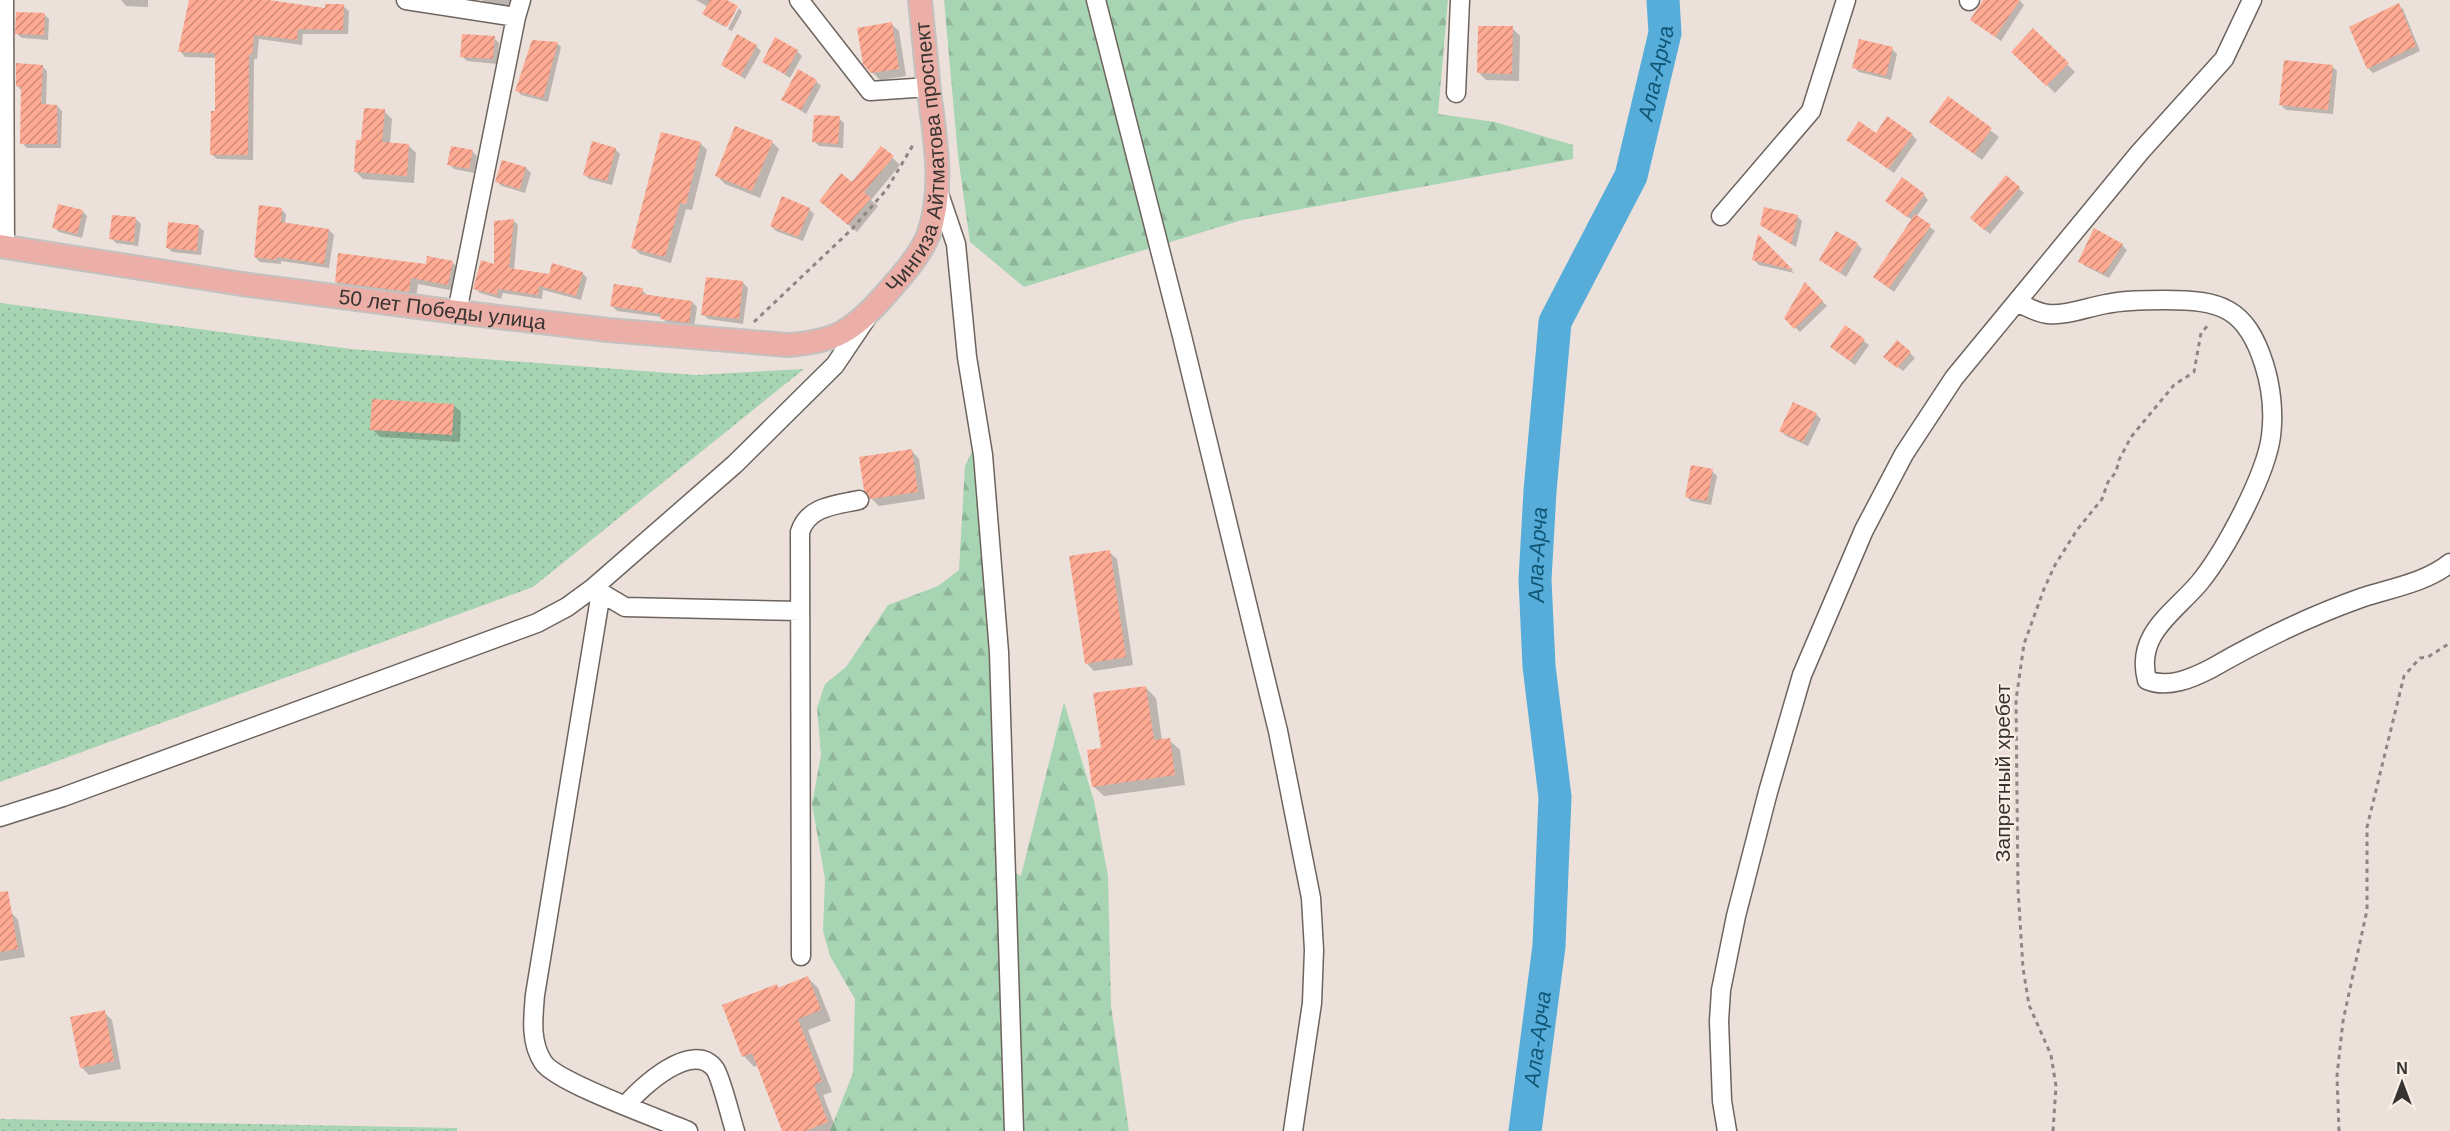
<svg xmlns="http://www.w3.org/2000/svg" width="2450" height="1131" viewBox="0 0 2450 1131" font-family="Helvetica,sans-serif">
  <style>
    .grass { fill: url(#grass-dots) }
    .forest { fill: url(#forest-firs) }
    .shadow { fill: #0003 }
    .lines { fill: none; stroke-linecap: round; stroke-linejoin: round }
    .river { stroke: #56add9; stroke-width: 33 }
    .building { fill: url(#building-hatch) }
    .minor-casing { stroke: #6d645e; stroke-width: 21 }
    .major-casing { stroke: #c3c2c1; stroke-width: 26 }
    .path { stroke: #8e8682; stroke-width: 3; stroke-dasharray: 4.5 4.5; stroke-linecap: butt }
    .minor { stroke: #fff; stroke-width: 18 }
    .major { stroke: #ebafa7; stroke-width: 22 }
    .labels { text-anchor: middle; stroke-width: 4.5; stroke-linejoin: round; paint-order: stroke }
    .street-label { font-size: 21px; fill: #373330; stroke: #f9efe7 }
    .water-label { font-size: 22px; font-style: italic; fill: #115674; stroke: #f9efe7 }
  </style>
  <defs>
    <pattern id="grass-dots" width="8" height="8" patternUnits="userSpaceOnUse" patternTransform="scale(1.5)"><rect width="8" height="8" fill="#a7d4b2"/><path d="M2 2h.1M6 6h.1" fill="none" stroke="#90b699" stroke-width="1.8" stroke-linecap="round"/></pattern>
    <pattern id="forest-firs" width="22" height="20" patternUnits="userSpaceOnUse" patternTransform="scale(1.5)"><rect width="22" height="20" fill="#a7d4b2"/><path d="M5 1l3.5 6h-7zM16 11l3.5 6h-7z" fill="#90b699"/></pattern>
    <pattern id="building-hatch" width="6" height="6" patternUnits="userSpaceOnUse" patternTransform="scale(1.5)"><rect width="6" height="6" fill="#ffaa93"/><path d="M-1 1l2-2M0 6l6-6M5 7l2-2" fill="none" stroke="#cf8b78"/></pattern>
  </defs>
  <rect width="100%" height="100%" fill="#ece1da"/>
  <path class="grass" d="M0 303 351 349 696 375 804 369 533 587 0 782Z
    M0 1119 457 1128V1131H0Z"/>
  <path class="forest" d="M944 0H1448L1438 114 1495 122 1573 145V159L1242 220 1024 287 970 242 958 156Z
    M976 443 982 467 999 864 1021 876 1064 702 1094 801 1108 876 1111 1006 1129 1131H830L853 1073 855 999 830 956 823 931 825 879 812 804 821 755 817 708 825 684 846 667 888 605 938 586 959 570 965 466Z"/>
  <path class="shadow" d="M121 0H148V7L126 6Z
    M190 0H263L326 10 343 6 349 11 348 34H303L302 45 259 39 257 59H254L253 160 217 159 211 154 217 113V58L185 57 180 51Z
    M482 0H514L512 8 487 4Z
    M696 0H724L736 6 725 27 709 18 704 14 708 7Z
    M1985 0H2019L2024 5 2001 41 1977 24Z
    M2398 5 2403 9 2420 51 2373 73 2368 68Z
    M739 8 742 12 732 31 728 29Z
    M44 14 49 19 48 40 22 38 17 34Z
    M891 24 899 31 906 76 880 80 872 72Z
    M1512 28 1520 36 1519 81 1486 80 1478 72Z
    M2033 30 2075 72 2055 93 2013 52Z
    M494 38 499 43 497 64 467 61 462 56Z
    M557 43 561 47 548 102 521 95 517 90Z
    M756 46 761 51 745 79 723 65Z
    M1892 49 1897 54 1891 80 1859 72 1854 67Z
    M797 51 802 56 790 78 764 61Z
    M42 66 47 71 46 106H57L62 111 61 148H27L22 143 23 92 17 86Z
    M2332 66 2337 71 2333 114 2286 110 2281 105Z
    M816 81 821 86 806 114 783 99Z
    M1948 98 1999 137 1982 160 1931 122Z
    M384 111 392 119 390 144 409 146 416 153 414 183 363 179 355 171 362 141Z
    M839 118 844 123 843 148 819 146 814 141Z
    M1876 135H1912L1917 140 1894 173 1853 144Z
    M772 142 779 149 760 198 725 184 717 176Z
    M700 143 707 150 692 210 686 209 671 263 640 254 633 247Z
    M882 148 900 165 871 200 878 206 857 232 828 208Z
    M615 149 620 154 612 185 589 179 584 174Z
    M472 151 477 156 474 173 454 169 449 164Z
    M526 168 531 173 525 193 502 186 497 182Z
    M2006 177 2024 193 1990 234 1977 223Z
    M1924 195 1928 200 1916 217 1935 231 1894 292 1874 277 1912 220 1892 205Z
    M281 209 286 214 285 224 329 230 334 235 329 268 281 261V264L260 262 255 257Z
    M809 209 814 214 803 241 776 231 771 226Z
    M82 211 87 216 82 238 59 232 54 227Z
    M1797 216 1802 221 1796 247 1762 225Z
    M136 219 141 224 138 246 116 243 111 238Z
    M513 220 518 225 514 270 550 276 582 273 587 278 581 300 543 290 542 299 503 293 501 299 480 293 475 288 495 266Z
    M199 227 204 231 201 255 172 252 167 247Z
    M1759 237 1794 273 1759 265 1754 260Z
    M1857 244 1862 249 1846 277 1821 260Z
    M2122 245 2127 250 2109 278 2085 266 2080 261Z
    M452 262 459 269 455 291 418 284 416 298 343 289 336 282Z
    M743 283 748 288 743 324 708 319 703 314Z
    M1806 285 1827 306 1800 332 1786 318Z
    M642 290 647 295 692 302 697 307 694 327 667 323 661 317 617 311 612 306Z
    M1845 327 1869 345 1855 365 1831 347Z
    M1910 353 1915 358 1903 371 1887 359Z
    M454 405 461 413 460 442 380 437 372 429Z
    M1816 414 1821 419 1808 446 1786 436 1781 431Z
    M912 451 919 459 925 499 879 506 871 498Z
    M1712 471 1717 476 1711 505 1691 501 1686 496Z
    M1109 552 1117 559 1133 665 1094 671 1086 663Z
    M1145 687 1156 698 1162 741 1169 740 1180 750 1185 785 1104 796 1093 786 1103 749Z
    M11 912 18 920 25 957 0 961V914Z
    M808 978 818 988 831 1021 808 1030 832 1092 823 1095 837 1131H784L758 1065 754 1067 744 1056 776 986 779 989Z
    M104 1012 112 1020 121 1069 89 1075 81 1067Z"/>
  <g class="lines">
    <path class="river" id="s1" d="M1525 1131 1549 946 1555 797 1539 666 1535 580 1540 491 1555 322 1631 176 1665 33 1663 0"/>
  </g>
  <path class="building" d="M189 0H268L325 8V4H344L343 30 298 29 297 40 254 35 252 54H249L248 155H210L211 111H215V53L178 52Z
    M710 0H727L738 6 727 27 702 14Z
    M1983 0H2020L1995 37 1970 20Z
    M2399 3 2416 46 2367 69 2349 27Z
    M16 12 45 13 44 35 15 34Z
    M892 22 899 69 871 73 863 64 857 28Z
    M1478 26H1513L1512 74 1477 73Z
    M2033 28 2069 63 2046 86 2011 52Z
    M462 34 495 36 493 59 460 57Z
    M737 34 757 45 740 76 721 65Z
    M775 37 798 50 785 74 762 62Z
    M1859 39 1893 47 1886 76 1852 68Z
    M532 40 558 42 543 98 515 91Z
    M2284 60 2333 65 2328 110 2279 105Z
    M16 63 43 65 41 104 57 105V144H20L21 87 16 86Z
    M798 69 817 80 801 110 781 100Z
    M1948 96 1992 128 1974 154 1929 122Z
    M364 108 385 109 382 142 409 144 407 176 354 172 356 140H361Z
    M814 115 840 116 838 144 812 142Z
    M1887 116 1913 134 1888 169 1846 140 1859 121 1876 133Z
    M735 126 773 141 752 191 715 176Z
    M661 132 701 142 686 204 680 203 665 257 631 248Z
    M592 141 616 148 607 181 583 175Z
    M451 146 473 150 469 169 447 165Z
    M881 146 894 156 864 192 871 198 848 225 819 201 841 173 852 182Z
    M502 160 526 167 520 189 495 182Z
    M2006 175 2020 187 1984 230 1970 218Z
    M1902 177 1925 194 1907 217 1885 201Z
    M782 196 810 208 798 237 770 226Z
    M58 204 83 210 77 234 52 228Z
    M259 205 282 208 281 222 329 229 324 264 277 257 276 260 254 257Z
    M1764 207 1798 215 1791 244 1760 225Z
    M1915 214 1931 225 1889 288 1873 277Z
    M112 215 136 217 134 242 109 239Z
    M514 219 509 268 549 274 552 263 583 272 576 296 539 286 538 295 498 289 497 295 473 289 481 260 494 264V221Z
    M168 222 199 225 197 251 166 248Z
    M2094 228 2123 244 2104 274 2078 262Z
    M1836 231 1858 243 1840 273 1819 260Z
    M1758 234 1793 270 1752 260Z
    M338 253 426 264 427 256 453 261 448 285 411 278 409 292 335 282Z
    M706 277 743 281 739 319 701 315Z
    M1805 282 1823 301 1794 329 1784 318Z
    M614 284 643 288 642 294 692 301 689 323 660 319 661 314 610 306Z
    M1845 325 1865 339 1850 361 1830 347Z
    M1897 340 1911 352 1897 368 1883 357Z
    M372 399 454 404 452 435 370 430Z
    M1793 402 1817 413 1803 442 1779 431Z
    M912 449 918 492 870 499 864 490 859 457Z
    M1691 465 1713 469 1707 501 1685 497Z
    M1110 550 1126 657 1085 664 1069 556Z
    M1146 686 1154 740 1170 738 1175 775 1092 787 1087 750 1101 748 1093 693Z
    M8 891 18 949 0 952V892Z
    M808 976 821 1010 798 1019 822 1081 814 1085 828 1122 805 1131H782L752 1053 742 1057 722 1005 777 984 778 988Z
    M105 1010 114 1061 80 1068 70 1017Z"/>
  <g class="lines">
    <g class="minor-casing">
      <path id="minor" d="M4 0 5 247
        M406 0 516 17
        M799 0 870 91 929 87
        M1096 0 1182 336 1278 731 1311 898 1314 950 1312 1003 1293 1131
        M1969 1 1970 0
        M1456 93 1460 0
        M938 191 956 244 967 357 983 455 999 652 1014 1131
        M1721 216 1811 111 1846 0
        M2018 303C2028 307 2037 313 2048 314 2066 316 2088 307 2106 304 2125 300 2145 300 2165 300 2220 300 2246 307 2264 364 2271 386 2274 413 2271 436 2266 475 2225 551 2200 582 2174 613 2135 634 2147 680 2168 689 2193 678 2212 668 2259 641 2310 616 2361 598 2391 588 2425 583 2450 563
        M457 312 516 17 521 0
        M593 588 625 607 800 611
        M601 592 535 995C533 1018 530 1042 543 1062 555 1082 660 1119 688 1131
        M0 817 63 797 537 623 567 607 593 588 735 464 835 365 866 319
        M801 956 800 532C808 506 836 505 859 500
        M626 1105C641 1087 693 1039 715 1069 721 1077 731 1119 735 1131
        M1727 1131 1722 1101 1719 1021 1721 990 1736 916 1768 792 1802 675 1864 530 1904 454 1954 378 2140 152 2224 59 2252 0"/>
    </g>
    <g class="major-casing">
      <g id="major">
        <path id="s2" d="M0 246 242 284 457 312 608 330 787 345C836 342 853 331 885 295 900 278 919 257 928 236 945 189 935 139 929 91 926 61 923 30 920 0"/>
      </g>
    </g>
    <path class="path" d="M754 322 852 229 887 189 913 145V142
      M2053 1131 2056 1086 2051 1055 2029 1005 2023 968 2018 889 2016 700 2024 644 2044 589 2055 565 2077 530 2102 499 2108 482 2116 472 2119 460 2131 437 2174 385 2194 372 2201 333 2210 323
      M2339 1131 2337 1076 2343 1021 2367 910V827L2404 676 2420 658 2428 657 2450 643"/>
    <use href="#minor" class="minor"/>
    <use href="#major" class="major"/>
  </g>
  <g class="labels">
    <g class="street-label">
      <text dy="7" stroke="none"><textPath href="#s2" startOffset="1056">Чингиза Айтматова проспект</textPath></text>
      <text dy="7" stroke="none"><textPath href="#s2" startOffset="447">50 лет Победы улица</textPath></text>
      <text transform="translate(2003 773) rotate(-90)" y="7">Запретный хребет</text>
    </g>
    <g class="water-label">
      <text dy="8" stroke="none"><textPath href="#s1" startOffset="1083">Ала-Арча</textPath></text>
      <text dy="8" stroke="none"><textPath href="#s1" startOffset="579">Ала-Арча</textPath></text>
      <text dy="8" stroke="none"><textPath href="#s1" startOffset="93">Ала-Арча</textPath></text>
    </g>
  </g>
  <g transform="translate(2402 1083)" stroke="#f9efe7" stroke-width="4.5" paint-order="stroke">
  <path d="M0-4.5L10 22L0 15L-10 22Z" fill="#373330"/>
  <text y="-9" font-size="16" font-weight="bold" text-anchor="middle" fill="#373330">N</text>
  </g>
</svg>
